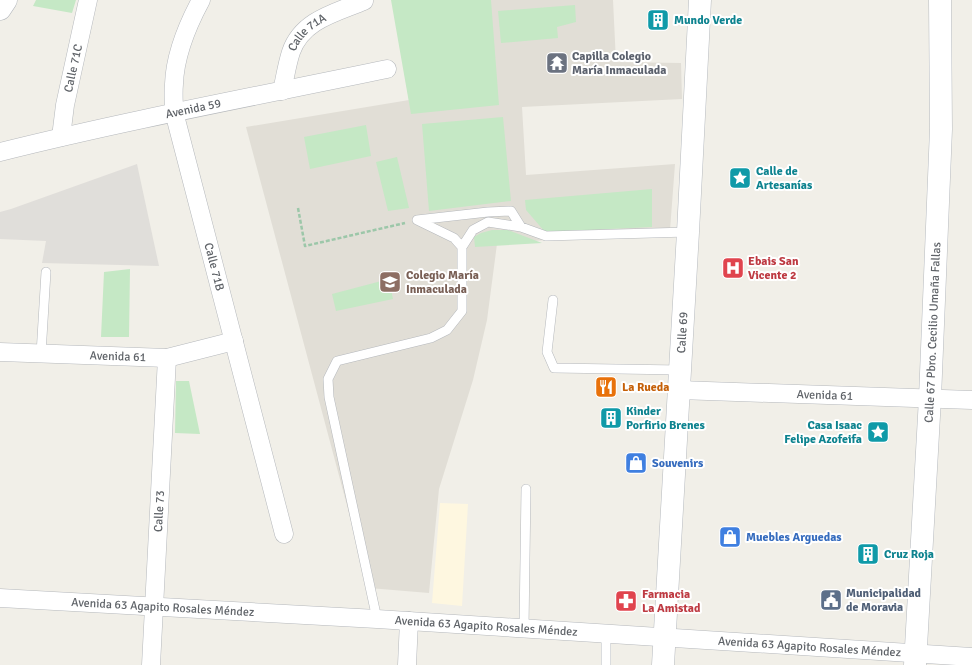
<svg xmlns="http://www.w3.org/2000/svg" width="972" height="665" viewBox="0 0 972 665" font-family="Signika,sans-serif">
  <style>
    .commercial { fill: #fef7e0 }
    .industrial { fill: #e0deda }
    .education { fill: #e1ded6 }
    .green { fill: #c5e8c5 }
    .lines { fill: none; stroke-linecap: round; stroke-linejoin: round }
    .lane-casing { stroke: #b5b8bc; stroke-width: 10 }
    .street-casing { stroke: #b5b8bc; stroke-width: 19 }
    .secondary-casing { stroke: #b6babf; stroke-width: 23 }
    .path { stroke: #9cc7a9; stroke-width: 2.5; stroke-dasharray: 4 2; stroke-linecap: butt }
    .lane { stroke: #fff; stroke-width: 9 }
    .street { stroke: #fff; stroke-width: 18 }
    .secondary { stroke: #fff; stroke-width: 22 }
    .labels { text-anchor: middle; stroke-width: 4; stroke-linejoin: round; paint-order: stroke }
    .culture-label { font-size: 12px; font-weight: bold; fill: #0d838f; stroke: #fff; text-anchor: start }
    .street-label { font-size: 12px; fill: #5f6368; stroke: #fff }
    .worship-label { font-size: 12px; font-weight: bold; fill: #5b616d; stroke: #fff; text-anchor: start }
    .health-label { font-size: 12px; font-weight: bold; fill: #be3a42; stroke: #fff; text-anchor: start }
    .education-label { font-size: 12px; font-weight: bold; fill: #785e54; stroke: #fff; text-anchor: start }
    .food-label { font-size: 12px; font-weight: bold; fill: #c56008; stroke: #fff; text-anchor: start }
    .shop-label { font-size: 12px; font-weight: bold; fill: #366cbe; stroke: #fff; text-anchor: start }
    .service-label { font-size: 12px; font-weight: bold; fill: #4e5e75; stroke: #fff; text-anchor: start }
  </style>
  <rect width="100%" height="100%" fill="#f1efe8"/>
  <path class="commercial" d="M440 503 468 504 462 606 432 603Z"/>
  <path class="industrial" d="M137 164 159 266 42 263 46 241 0 239V212L11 209Z"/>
  <path class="education" d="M392 0H613L616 62 681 63 682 99 522 107 526 175 675 164 670 230 497 244 487 320 473 380 439 489 429 593 369 588 246 127 409 100Z"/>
  <path class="green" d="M36 0H76L72 13 33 6Z
    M391 0H491L499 105 411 114Z
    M575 5 576 22 557 27 558 38 501 43 498 11Z
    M503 117 511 201 429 211 422 124Z
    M366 125 371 156 310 169 304 137Z
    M397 157 409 208 388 211 376 162Z
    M652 189V227L545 232 526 210 525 200Z
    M492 230H508L542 243 475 247 474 237 481 233Z
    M130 269 129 337H101L104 272Z
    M389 279 393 299 336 311 332 294Z
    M176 381H189L200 434 175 433Z"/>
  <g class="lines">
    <g class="lane-casing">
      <path id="lane" d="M462 247 454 238 417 220 488 212 511 211 521 227
        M553 300 547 352 554 368 680 370
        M41 354 46 272
        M377 619 329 397 328 379 337 361 431 338 447 330 462 311V247L473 230 488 222 521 227 546 236 688 232
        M524 628 526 489
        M606 665V633"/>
    </g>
    <g class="street-casing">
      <g id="street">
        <path id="s1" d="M201 0C187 26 175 54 174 84 173 93 174 103 174 112L284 534"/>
        <path id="s2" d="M282 91C285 78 287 64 291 52 302 20 335 13 364 1"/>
        <path id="s3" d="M61 137 65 105 88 0"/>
        <path id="s4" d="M0 152C128 120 257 96 387 69"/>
        <path id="s5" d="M0 352 167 358 234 341"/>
        <path id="s6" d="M679 390 972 400"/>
        <path id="s7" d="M0 598 377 619 972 657"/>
        <path id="s8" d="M151 665 167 358"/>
        <path d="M407 665 409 621"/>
      </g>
    </g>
    <g class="secondary-casing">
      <g id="secondary">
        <path d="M0 9 6 0"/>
        <path id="s9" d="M663 665 688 232 700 0"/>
        <path id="s10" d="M915 665 930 398 941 129 940 0"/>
      </g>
    </g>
    <path class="path" d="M298 208 305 246 405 223"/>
    <use href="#lane" class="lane"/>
    <use href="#street" class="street"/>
    <use href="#secondary" class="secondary"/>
  </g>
  <defs>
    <g id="building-square" transform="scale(1.15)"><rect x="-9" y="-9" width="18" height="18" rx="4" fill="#0f9aa8" stroke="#fff"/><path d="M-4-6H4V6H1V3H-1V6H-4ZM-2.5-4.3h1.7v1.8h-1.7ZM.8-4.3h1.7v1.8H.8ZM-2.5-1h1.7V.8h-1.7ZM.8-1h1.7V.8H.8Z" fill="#fff"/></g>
    <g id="temple-square" transform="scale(1.15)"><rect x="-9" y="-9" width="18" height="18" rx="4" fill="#6b7280" stroke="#fff"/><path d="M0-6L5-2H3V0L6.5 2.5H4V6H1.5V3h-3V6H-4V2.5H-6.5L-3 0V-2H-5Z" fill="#fff"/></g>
    <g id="sight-square" transform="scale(1.15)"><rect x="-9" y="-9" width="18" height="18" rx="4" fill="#0f9aa8" stroke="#fff"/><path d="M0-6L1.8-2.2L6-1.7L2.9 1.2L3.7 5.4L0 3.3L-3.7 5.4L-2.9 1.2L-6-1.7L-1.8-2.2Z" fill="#fff"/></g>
    <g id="hospital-square" transform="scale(1.15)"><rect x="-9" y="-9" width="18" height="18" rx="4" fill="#e0444e" stroke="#fff"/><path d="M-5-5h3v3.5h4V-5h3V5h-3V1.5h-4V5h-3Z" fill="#fff"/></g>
    <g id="university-square" transform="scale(1.15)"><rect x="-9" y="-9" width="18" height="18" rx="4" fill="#8d6e63" stroke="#fff"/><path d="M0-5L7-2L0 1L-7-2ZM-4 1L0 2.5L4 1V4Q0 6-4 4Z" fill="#fff"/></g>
    <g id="restaurant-square" transform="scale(1.15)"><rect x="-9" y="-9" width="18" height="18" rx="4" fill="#e8710a" stroke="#fff"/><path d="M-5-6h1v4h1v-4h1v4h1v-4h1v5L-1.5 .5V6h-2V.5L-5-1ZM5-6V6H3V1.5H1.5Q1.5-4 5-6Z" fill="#fff"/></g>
    <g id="shop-square" transform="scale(1.15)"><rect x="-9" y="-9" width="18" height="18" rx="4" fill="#3f7fe0" stroke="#fff"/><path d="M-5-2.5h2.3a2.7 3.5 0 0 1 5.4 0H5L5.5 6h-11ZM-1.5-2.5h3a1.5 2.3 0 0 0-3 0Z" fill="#fff"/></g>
    <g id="civic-square" transform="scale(1.15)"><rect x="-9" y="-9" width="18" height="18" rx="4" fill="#5c6f8a" stroke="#fff"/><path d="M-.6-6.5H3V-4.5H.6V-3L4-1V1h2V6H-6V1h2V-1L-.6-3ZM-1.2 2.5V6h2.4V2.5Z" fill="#fff"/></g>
    <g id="pharmacy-square" transform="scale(1.15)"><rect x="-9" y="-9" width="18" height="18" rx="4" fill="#e0444e" stroke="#fff"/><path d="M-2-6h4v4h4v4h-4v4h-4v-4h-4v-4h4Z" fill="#fff"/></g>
  </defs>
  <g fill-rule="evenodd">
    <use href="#building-square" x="658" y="20"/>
    <use href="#temple-square" x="557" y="63"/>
    <use href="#sight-square" x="740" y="178"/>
    <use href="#hospital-square" x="733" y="268"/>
    <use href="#university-square" x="390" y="282"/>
    <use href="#restaurant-square" x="606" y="387"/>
    <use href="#building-square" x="611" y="418"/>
    <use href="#sight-square" x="878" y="432"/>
    <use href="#shop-square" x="636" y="463"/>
    <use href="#shop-square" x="730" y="537"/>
    <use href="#building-square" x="868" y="554"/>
    <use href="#civic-square" x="831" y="600"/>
    <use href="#pharmacy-square" x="626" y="601"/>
  </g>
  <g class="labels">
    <g class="culture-label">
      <text x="674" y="24">Mundo Verde</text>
      <text x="756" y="175">Calle de<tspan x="756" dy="14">Artesanías</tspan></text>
      <text x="626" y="415">Kinder<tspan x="626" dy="14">Porfirio Brenes</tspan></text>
      <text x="862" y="429" text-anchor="end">Casa Isaac<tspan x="862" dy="14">Felipe Azofeifa</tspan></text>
      <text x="884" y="558">Cruz Roja</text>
    </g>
    <g class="street-label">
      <text dy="4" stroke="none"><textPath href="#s2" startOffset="66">Calle 71A</textPath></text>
      <text dy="4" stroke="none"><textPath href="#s3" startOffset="70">Calle 71C</textPath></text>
      <text dy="4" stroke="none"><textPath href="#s4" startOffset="198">Avenida 59</textPath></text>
      <text dy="4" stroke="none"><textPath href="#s1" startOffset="277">Calle 71B</textPath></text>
      <text dy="4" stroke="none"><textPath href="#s9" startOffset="333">Calle 69</textPath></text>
      <text dy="4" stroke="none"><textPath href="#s10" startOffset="333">Calle 67 Pbro. Cecilio Umaña Fallas</textPath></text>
      <text dy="4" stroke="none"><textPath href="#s5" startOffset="118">Avenida 61</textPath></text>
      <text dy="4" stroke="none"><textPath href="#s6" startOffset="146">Avenida 61</textPath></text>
      <text dy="4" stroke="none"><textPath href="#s8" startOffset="154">Calle 73</textPath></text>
      <text dy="4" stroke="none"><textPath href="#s7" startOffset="163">Avenida 63 Agapito Rosales Méndez</textPath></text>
      <text dy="4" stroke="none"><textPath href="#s7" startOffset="487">Avenida 63 Agapito Rosales Méndez</textPath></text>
      <text dy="4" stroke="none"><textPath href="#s7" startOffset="811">Avenida 63 Agapito Rosales Méndez</textPath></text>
    </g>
    <g class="worship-label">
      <text x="572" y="60">Capilla Colegio<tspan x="572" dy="14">María Inmaculada</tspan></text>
    </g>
    <g class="health-label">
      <text x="748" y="265">Ebais San<tspan x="748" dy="14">Vicente 2</tspan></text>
      <text x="642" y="598">Farmacia<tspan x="642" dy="14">La Amistad</tspan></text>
    </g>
    <g class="education-label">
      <text x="406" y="279">Colegio María<tspan x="406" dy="14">Inmaculada</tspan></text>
    </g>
    <g class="food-label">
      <text x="622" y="391">La Rueda</text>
    </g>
    <g class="shop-label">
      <text x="652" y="467">Souvenirs</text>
      <text x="746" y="541">Muebles Arguedas</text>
    </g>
    <g class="service-label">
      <text x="846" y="597">Municipalidad<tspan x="846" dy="14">de Moravia</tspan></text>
    </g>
  </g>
</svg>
